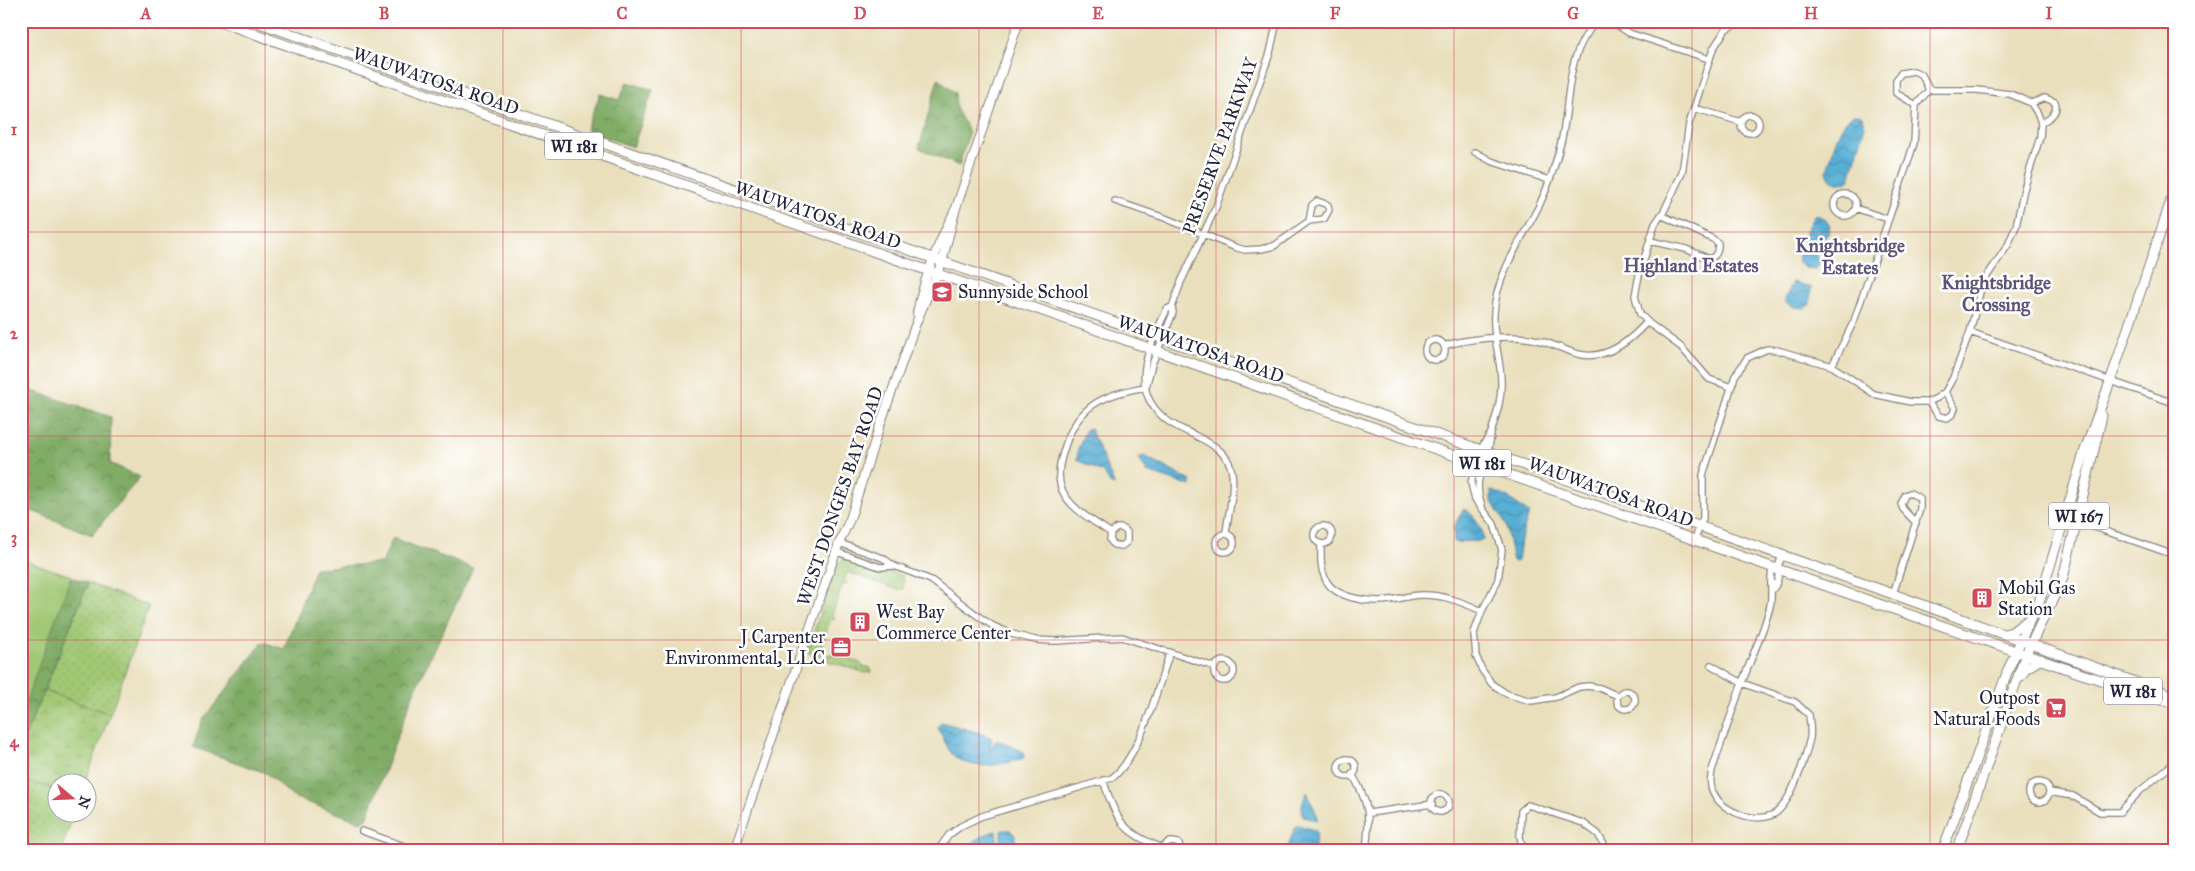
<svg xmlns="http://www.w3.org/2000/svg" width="2195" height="871" viewBox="0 0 2195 871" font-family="'IM FELL Great Primer',serif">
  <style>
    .grass { fill: url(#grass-dots); stroke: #627558 }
    .forest { fill: url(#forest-crowns); stroke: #516750 }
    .wetland { fill: url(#wetland-marsh); stroke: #627558 }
    .green { fill: #a1c874; stroke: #627558 }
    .water { fill: url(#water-waves); stroke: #3e6888 }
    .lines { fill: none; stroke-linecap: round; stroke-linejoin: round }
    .street-casing { stroke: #86807c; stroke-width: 8 }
    .secondary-casing { stroke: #86807c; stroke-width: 10 }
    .primary-casing { stroke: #86807c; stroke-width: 11 }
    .street { stroke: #fff; stroke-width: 5.5 }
    .secondary { stroke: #fff; stroke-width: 8 }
    .primary { stroke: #fff; stroke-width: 9 }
    .grid { fill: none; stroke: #d1495b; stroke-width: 1; stroke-opacity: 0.55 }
    .labels { text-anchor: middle; stroke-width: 5; stroke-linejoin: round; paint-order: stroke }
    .shield { fill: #fff; stroke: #646476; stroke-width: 1 }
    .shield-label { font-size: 16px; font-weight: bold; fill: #22223b }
    .street-label { font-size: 18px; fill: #22223b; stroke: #fff }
    .poi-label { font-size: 18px; fill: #22223b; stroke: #fff; text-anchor: start }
    .neighbourhood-label { font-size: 19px; font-weight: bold; fill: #5e547a; stroke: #fff }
    .neatline { fill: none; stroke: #d1495b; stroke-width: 2 }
    .grid-label { font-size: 16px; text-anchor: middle; font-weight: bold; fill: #d1495b }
  </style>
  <defs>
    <pattern id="grass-dots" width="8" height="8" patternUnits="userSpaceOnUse" patternTransform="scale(1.25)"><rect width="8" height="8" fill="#a1c874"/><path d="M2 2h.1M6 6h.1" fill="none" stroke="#8aac65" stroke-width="1.8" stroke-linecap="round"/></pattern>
    <pattern id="forest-crowns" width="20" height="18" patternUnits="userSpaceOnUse" patternTransform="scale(1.25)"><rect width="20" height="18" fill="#80ac66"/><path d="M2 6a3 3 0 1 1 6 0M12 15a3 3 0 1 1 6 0" fill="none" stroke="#688c55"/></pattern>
    <pattern id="wetland-marsh" width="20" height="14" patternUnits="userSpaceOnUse" patternTransform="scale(1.25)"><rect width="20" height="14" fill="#a1c874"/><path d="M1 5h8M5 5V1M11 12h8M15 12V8" fill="none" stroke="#8aac65"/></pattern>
    <pattern id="water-waves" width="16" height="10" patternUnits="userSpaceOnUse" patternTransform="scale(1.25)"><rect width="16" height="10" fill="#59afd5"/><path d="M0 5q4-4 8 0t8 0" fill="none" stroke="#498eae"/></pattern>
  </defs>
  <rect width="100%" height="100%" fill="#fff"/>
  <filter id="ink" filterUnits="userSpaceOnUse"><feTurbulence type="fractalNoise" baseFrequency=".02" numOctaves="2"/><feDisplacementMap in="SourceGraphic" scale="10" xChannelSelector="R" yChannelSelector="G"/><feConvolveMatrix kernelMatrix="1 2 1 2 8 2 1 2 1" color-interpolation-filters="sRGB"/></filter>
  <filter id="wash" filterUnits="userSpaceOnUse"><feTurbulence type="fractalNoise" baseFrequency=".0096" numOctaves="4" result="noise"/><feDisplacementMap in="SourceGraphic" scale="20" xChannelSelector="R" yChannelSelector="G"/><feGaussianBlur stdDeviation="1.12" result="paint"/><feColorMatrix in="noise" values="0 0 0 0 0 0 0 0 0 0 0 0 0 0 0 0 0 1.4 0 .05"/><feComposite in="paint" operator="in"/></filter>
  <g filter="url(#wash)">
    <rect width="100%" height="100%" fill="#e9dfbc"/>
    <path class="grass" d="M845 558 898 574 902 576 904 580 903 589 899 590 847 572 844 581 847 583 843 584 832 615 835 617 834 620 831 619 818 654 821 655 820 657 809 653 808 649 837 564Z
      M88 583 149 606 110 714 44 691Z
      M837 650 835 655 860 663 863 667H869L871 672 866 673 828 661V654L833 655Z
      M21 780 57 790 58 814H74L61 850H21Z"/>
    <path class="forest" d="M938 79 955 93 956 108 969 132 959 166 919 148Z
      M627 82 653 90 633 147 586 130 600 94 619 100Z
      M21 387 111 417 110 463 140 477 92 535 32 511 21 517Z
      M393 538 473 568 414 692 367 818 361 822 293 797 266 773 193 747 202 721 263 642 284 649 315 568 382 563Z
      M21 559 88 583 21 746Z"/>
    <path class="wetland" d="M44 691 110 714 85 783 58 784 57 790 21 780V746Z"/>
    <path class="green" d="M21 559 71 576 21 715Z"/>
    <path class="water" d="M1852 115H1859L1863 117 1865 126 1850 179C1841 187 1829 183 1827 171 1833 152 1836 129 1852 115Z
      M1815 214 1825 219 1830 226 1828 234 1814 249 1820 262 1816 269 1805 268 1800 264 1798 260 1808 226Z
      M1793 282 1811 287 1810 304 1805 308 1795 307 1786 303 1785 299Z
      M1090 428 1115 486 1111 485 1104 473 1077 460 1078 449 1086 429Z
      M1144 456 1191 481V486L1147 472 1139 458Z
      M1491 490 1507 497 1529 513 1521 539 1518 561 1514 562 1512 558 1506 525 1491 500Z
      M1463 509C1473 512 1484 529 1483 539 1475 544 1467 539 1457 543L1454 542V527Z
      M941 722 977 732 992 738 989 753 995 741H1000L1024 752V758C1001 765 966 774 949 750 945 743 942 735 938 728Z
      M1307 792 1317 815V820L1303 817C1300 807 1303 801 1307 792Z
      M1299 825 1315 830 1317 833 1314 850H1287L1295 827Z
      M1004 830H1010L1015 835V850H1001V831Z
      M996 831 998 850H965C975 840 983 834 996 831Z"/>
  </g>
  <g filter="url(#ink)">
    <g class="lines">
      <g class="street-casing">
        <path id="street" d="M1611 21 1629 33 1709 59
          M2031 103 2045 98 2055 102C2059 113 2049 118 2041 123
          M1916 105 1896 93V80L1901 73 1914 71 1922 75 1929 90
          M1694 108 1741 122
          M1741 124a9 9 0 1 1 18 0a9 9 0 1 1-18 0Z
          M1475 152 1491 161 1549 180
          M1834 205a11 11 0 1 1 22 0a11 11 0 1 1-22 0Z
          M1115 201 1165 218 1234 247 1245 250 1261 249 1274 246 1309 221 1324 219 1329 210 1328 205 1317 201 1312 205 1309 221
          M1855 208 1888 219
          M1650 241 1686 249 1709 259C1717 256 1718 251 1718 243L1713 239 1661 215
          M1172 307 1167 309C1151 344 1127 386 1163 417 1172 426 1185 430 1196 436 1210 443 1224 450 1230 465 1237 485 1228 513 1226 533
          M1970 332 2174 403
          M1425 350a10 10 0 1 1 20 0a10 10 0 1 1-20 0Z
          M1444 346C1464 339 1506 335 1527 338 1545 340 1561 349 1578 354 1606 361 1630 341 1647 322
          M1146 387 1152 364 1173 313 1172 307 1181 282 1216 207 1270 53 1277 21
          M1731 387 1709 379 1681 347 1650 324 1640 314 1635 296 1639 275 1655 224 1664 211 1682 173 1689 124 1713 49 1726 29 1742 21
          M1928 402 1939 416 1947 418 1953 414 1955 408 1945 392
          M1491 433C1496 416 1502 399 1501 381 1501 359 1492 336 1494 313 1496 275 1522 239 1539 206 1549 185 1557 160 1562 138 1571 96 1565 54 1597 21
          M1482 506C1470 474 1490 462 1491 433L1480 450 1471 483 1475 499 1494 524 1502 550 1498 580 1482 611 1474 633 1476 656 1482 670 1492 684 1507 694 1531 701 1556 697 1579 687 1588 686 1600 688 1618 696
          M2065 517 2174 555
          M1314 535a9 9 0 1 1 18 0a9 9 0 1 1-18 0Z
          M1111 533 1117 528H1122L1127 532V542L1122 546 1114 545 1110 540 1111 533C1094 521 1071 510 1062 490 1057 478 1059 465 1063 453 1075 407 1102 394 1146 387
          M1216 543a9 9 0 1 1 18 0a9 9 0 1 1-18 0Z
          M1695 539 1703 518V475L1735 376 1747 358 1767 349 1777 350 1832 366 1874 394 1911 402H1928L1937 398 1945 392 1953 378 1970 332 1980 292 1987 276 2008 245 2016 226 2024 189 2040 137 2041 123 2038 114 2031 103 2010 94 1977 90H1929L1916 105 1914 143 1908 162 1854 321 1832 366
          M839 543 883 558 894 566 931 580 978 616 993 626 1012 634 1035 640 1055 641 1122 637 1215 667
          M1321 544C1321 556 1320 568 1325 578 1333 599 1372 603 1390 600 1400 599 1410 595 1420 595 1442 594 1462 602 1482 611
          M837 552 880 567 894 566
          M1772 590C1777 585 1780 576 1777 569
          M1893 594 1920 509V498L1910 493 1905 495 1901 504 1903 509 1916 523
          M1214 671a10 10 0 1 1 20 0a10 10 0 1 1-20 0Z
          M1711 665 1742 683C1751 658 1764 632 1770 606 1773 594 1769 583 1772 571L1777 569 1782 556
          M1742 683 1795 702 1809 715C1810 722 1811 730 1810 738 1806 756 1790 808 1772 815 1753 823 1721 811 1713 792 1709 785 1711 777 1712 770Z
          M1617 700a9 9 0 1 1 18 0a9 9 0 1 1-18 0Z
          M1338 768a9 9 0 1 1 18 0a9 9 0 1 1-18 0Z
          M1352 774C1370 804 1370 817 1366 850
          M1103 780C1117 821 1122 833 1163 848
          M2029 792a10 10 0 1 1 20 0a10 10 0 1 1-20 0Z
          M2049 792 2073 796 2100 812H2120L2141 790 2174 763
          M1431 803a9 9 0 1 1 18 0a9 9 0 1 1-18 0Z
          M1369 813 1432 804
          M362 831 415 850
          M938 850 949 835 961 826 982 816 1112 778C1140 757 1158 687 1170 652
          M1163 850 1167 843 1172 842 1178 843 1182 850
          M1523 850 1520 837 1521 811 1528 805 1583 823 1598 834 1607 850"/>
      </g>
      <g class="secondary-casing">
        <path id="secondary" d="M917 313C924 277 939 241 956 208L1019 21
          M734 850 839 543 850 519 878 431 916 323 942 262 956 208"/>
      </g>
      <g class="primary-casing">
        <path id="primary" d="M218 21 1777 569 2082 674 2174 703
          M254 21 1893 594 2174 696
          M2004 634 2012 632 2028 620
          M2021 676 2025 669 2041 659
          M1943 850 2008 670 2033 613 2037 609 2085 450 2110 382 2174 192
          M1957 850 2026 654 2063 578 2102 416"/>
      </g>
      <use href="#street" class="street"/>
      <use href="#secondary" class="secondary"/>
      <use href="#primary" class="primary"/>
    </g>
  </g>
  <path class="grid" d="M265 21V850M503 21V850M741 21V850M979 21V850M1216 21V850M1454 21V850M1692 21V850M1930 21V850M21 232H2174M21 436H2174M21 640H2174"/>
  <defs>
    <g id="school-square" transform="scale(1.125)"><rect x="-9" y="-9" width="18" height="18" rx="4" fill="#d1495b" stroke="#fff"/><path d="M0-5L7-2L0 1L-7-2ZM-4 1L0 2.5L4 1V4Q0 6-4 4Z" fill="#fff"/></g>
    <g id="building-square" transform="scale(1.125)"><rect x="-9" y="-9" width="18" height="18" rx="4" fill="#d1495b" stroke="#fff"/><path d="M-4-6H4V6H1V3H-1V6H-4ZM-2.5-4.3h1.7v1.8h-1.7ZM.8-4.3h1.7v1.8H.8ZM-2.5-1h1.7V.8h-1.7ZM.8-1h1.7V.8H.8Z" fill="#fff"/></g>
    <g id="office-square" transform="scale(1.125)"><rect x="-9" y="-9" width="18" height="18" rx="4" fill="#d1495b" stroke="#fff"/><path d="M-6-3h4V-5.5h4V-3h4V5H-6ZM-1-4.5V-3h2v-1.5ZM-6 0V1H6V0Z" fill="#fff"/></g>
    <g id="supermarket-square" transform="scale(1.125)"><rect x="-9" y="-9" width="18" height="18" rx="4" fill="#d1495b" stroke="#fff"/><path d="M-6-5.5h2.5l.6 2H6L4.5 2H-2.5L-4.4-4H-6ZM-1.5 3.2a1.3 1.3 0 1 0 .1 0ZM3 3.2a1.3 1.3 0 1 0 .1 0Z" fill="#fff"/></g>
  </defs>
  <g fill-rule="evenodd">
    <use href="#school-square" x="942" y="292"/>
    <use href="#building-square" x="1982" y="598"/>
    <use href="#building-square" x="860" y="622"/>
    <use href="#office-square" x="841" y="647"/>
    <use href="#supermarket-square" x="2056" y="708"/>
  </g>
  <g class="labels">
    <g class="shield">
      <rect x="545" y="132.5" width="58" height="27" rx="4"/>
      <rect x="1453" y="449.5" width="58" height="27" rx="4"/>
      <rect x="2049" y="502.5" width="60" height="27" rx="4"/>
      <rect x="2104" y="677.5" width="58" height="27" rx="4"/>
    </g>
    <g class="shield-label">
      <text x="574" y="152">WI 181</text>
      <text x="1482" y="469">WI 181</text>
      <text x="2079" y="522">WI 167</text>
      <text x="2133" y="697">WI 181</text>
    </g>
    <g class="street-label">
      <text transform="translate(436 81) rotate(19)" y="6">WAUWATOSA ROAD</text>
      <text transform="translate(1220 146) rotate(-70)" y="6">PRESERVE PARKWAY</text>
      <text transform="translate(818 215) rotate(19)" y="6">WAUWATOSA ROAD</text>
      <text transform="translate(1201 349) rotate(19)" y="6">WAUWATOSA ROAD</text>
      <text transform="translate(1611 492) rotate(20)" y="6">WAUWATOSA ROAD</text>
      <text transform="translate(840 496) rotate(-71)" y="6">WEST DONGES BAY ROAD</text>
    </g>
    <g class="poi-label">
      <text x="958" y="298">Sunnyside School</text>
      <text x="1998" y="594">Mobil Gas<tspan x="1998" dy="21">Station</tspan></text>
      <text x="876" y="618">West Bay<tspan x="876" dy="21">Commerce Center</tspan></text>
      <text x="825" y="643" text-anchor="end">J Carpenter<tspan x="825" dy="21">Environmental, LLC</tspan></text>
      <text x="2040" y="704" text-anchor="end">Outpost<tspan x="2040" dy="21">Natural Foods</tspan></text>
    </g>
    <g class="neighbourhood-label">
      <text x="1850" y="252">Knightsbridge<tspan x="1850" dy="22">Estates</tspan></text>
      <text x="1691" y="272">Highland Estates</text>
      <text x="1996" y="289">Knightsbridge<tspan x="1996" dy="22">Crossing</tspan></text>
    </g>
  </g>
  <rect width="2195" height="871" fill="none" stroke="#fff" stroke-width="55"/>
  <g transform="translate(72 798) rotate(109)"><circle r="24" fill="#ffffff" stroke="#a7a7b1"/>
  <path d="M0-4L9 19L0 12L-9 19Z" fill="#d1495b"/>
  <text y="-8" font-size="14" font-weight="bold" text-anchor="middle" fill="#22223b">N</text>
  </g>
  <rect x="28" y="28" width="2140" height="816" class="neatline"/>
  <g class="grid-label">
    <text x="146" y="19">A</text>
    <text x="384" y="19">B</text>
    <text x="622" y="19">C</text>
    <text x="860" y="19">D</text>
    <text x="1098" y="19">E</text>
    <text x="1335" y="19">F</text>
    <text x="1573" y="19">G</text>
    <text x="1811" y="19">H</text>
    <text x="2049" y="19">I</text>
    <text x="14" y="135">1</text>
    <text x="14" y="339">2</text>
    <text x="14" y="543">3</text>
    <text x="14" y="747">4</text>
  </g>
</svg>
